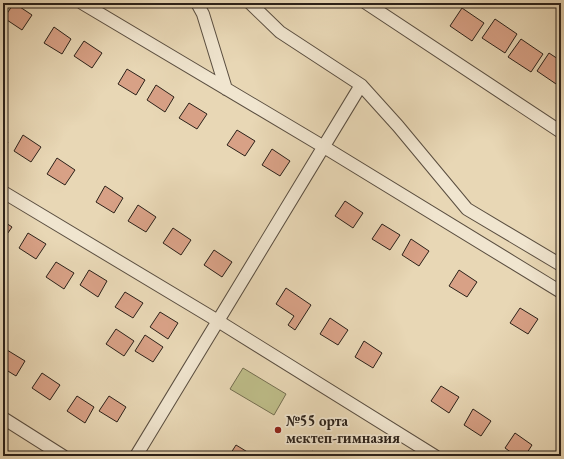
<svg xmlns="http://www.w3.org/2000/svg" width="564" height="459" viewBox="0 0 564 459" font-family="'EB Garamond',serif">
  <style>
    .green { fill: #bdbc88; stroke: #746e50 }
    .building { fill: #d8a186; stroke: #2b2119 }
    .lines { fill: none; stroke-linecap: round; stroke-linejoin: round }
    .minor-casing { stroke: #5a4e40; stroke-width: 14 }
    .minor { stroke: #f0e5cf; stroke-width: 12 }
    .poi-dot { fill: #8f2418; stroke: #f0e5cf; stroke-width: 1.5 }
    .labels { text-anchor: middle; stroke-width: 3.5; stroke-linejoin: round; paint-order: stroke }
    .poi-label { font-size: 15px; font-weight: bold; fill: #2b2119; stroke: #f0e5cf; text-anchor: start }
  </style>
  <rect width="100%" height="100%" fill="#e8d7b5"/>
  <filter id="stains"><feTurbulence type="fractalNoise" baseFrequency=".005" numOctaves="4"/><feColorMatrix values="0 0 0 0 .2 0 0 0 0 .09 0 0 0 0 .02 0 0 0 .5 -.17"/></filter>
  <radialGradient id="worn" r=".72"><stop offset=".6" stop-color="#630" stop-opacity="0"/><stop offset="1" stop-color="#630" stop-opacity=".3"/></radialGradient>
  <path class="green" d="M243 368 286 394 274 415 230 389Z"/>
  <path class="building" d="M14 3 32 15 22 30 4 18Z
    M462 8 484 23 472 41 450 26Z
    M495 19 517 34 505 53 482 38Z
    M54 27 71 39 62 54 44 43Z
    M521 39 543 54 531 72 508 57Z
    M84 41 102 53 92 68 74 56Z
    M549 53 561 61V84L559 86 537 71Z
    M127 69 145 80 136 95 118 84Z
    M156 85 174 97 165 112 147 100Z
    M189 103 207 114 197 129 179 118Z
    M237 130 255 141 245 156 227 145Z
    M23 135 41 147 31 162 14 151Z
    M3 138 8 142 3 150Z
    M272 149 290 161 280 176 262 165Z
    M57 158 75 170 65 185 47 174Z
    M105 186 123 198 114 213 96 202Z
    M345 201 363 213 353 228 335 216Z
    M138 205 156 217 146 232 128 221Z
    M3 221 12 227 3 240Z
    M382 224 400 235 390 250 372 239Z
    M173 228 191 240 181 255 163 243Z
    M28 233 46 244 36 259 19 248Z
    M411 239 429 251 419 266 402 255Z
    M214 250 232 262 222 277 204 265Z
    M56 262 74 273 64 289 46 277Z
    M89 270 107 281 98 297 80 285Z
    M459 270 477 282 467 297 449 286Z
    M286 288 311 305 295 330 288 325 294 316 276 304Z
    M125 292 143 303 133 318 115 307Z
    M520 308 538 319 528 334 510 323Z
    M160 312 178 323 168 339 150 327Z
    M330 318 348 330 338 345 320 334Z
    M116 329 134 341 124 356 106 344Z
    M145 335 163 347 153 362 135 351Z
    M364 341 382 353 373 368 355 357Z
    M7 350 25 361 16 376 3 368V356Z
    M42 373 60 385 50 400 32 388Z
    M441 386 459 397 449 413 431 401Z
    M77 396 94 407 85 423 67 411Z
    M109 396 126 407 117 422 99 411Z
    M473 409 491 421 481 436 464 425Z
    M515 433 532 445 525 456H516L505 448Z
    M236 445 254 456H229Z
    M312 451 320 456H309Z"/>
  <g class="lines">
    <g class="minor-casing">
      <path id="minor" d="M82 3 324 147 561 292
        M197 3 203 14 226 89
        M250 3 280 32 361 85 398 126 467 209 561 265
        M366 3 561 132
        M3 192 218 321 435 456
        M3 418 63 456
        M136 456 361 85"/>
    </g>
    <use href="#minor" class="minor"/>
  </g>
  <circle class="poi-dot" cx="278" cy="430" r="4"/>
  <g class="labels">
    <g class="poi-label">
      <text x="286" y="426">№55 орта<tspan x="286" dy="17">мектеп-гимназия</tspan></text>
    </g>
  </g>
  <rect width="564" height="459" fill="none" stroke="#e8d7b5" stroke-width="16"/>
  <rect x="4" y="4" width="556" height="451" fill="none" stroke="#2b2119" stroke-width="2"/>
  <rect x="8" y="8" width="548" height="443" fill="none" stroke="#2b2119"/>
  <rect width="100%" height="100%" filter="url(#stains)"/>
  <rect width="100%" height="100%" fill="url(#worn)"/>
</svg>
